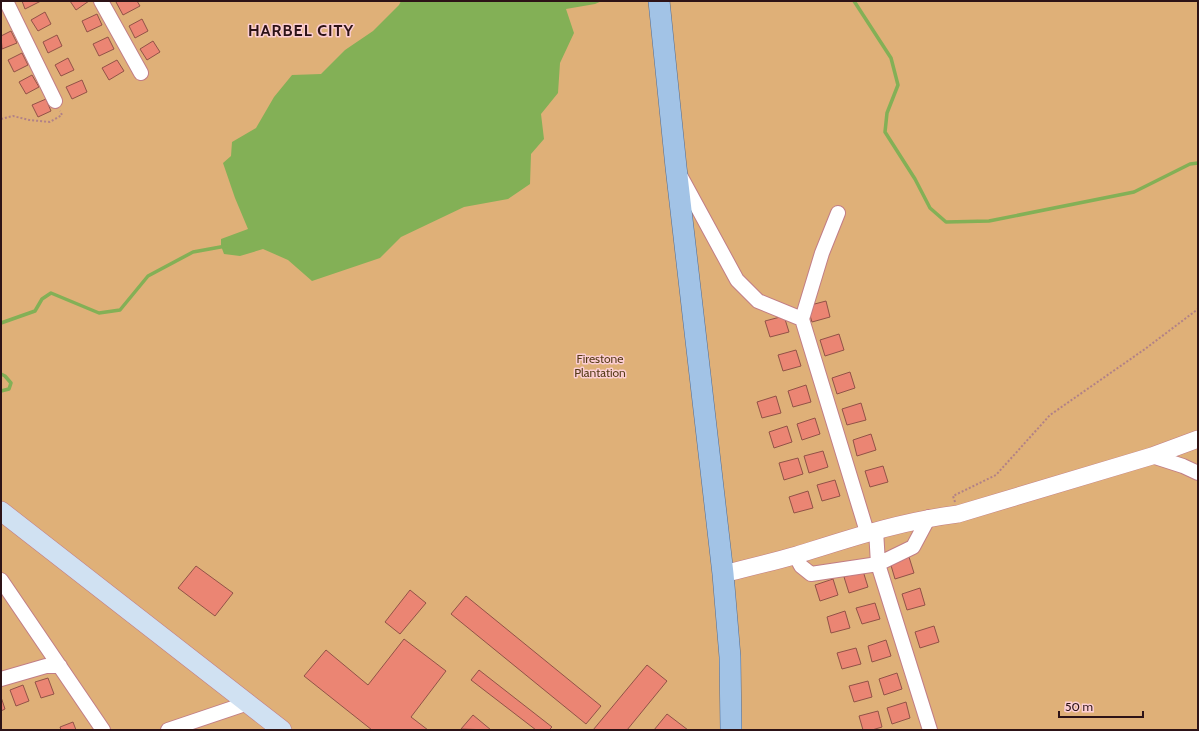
<svg xmlns="http://www.w3.org/2000/svg" width="1199" height="731" viewBox="0 0 1199 731" font-family="Cabin,sans-serif">
  <style>
    .green { fill: #dfb078 }
    .water { fill: #83b056 }
    .lines { fill: none; stroke-linecap: round; stroke-linejoin: round }
    .stream { stroke: #83b056; stroke-width: 3.5 }
    .building { fill: #eb8573; stroke: #915247 }
    .minor-casing { stroke: #c17d86; stroke-width: 16 }
    .tertiary-casing { stroke: #c17d86; stroke-width: 18 }
    .secondary-casing { stroke: #c17d86; stroke-width: 20 }
    .primary-casing { stroke: #516b92; stroke-width: 22 }
    .path { stroke: #b18187; stroke-width: 2; stroke-dasharray: 2 2; stroke-linecap: butt }
    .minor { stroke: #fff; stroke-width: 14 }
    .tertiary { stroke: #fff; stroke-width: 17 }
    .secondary { stroke: #d0e1f2; stroke-width: 19 }
    .primary { stroke: #a2c3e6; stroke-width: 21 }
    .labels { text-anchor: middle; stroke-width: 3; stroke-linejoin: round; paint-order: stroke }
    .park-label { font-size: 12px; fill: #553a16; stroke: #fcced3 }
    .district-label { font-size: 16px; font-weight: bold; letter-spacing: 1px; fill: #2d1317; stroke: #fcced3 }
  </style>
  <rect width="100%" height="100%" fill="#f8bdc4"/>
  <path class="green" d="M1 1H1198V730H1Z"/>
  <path class="water" d="M401 1H602L595 4 566 9 574 33 560 63 558 93 541 114 544 139 531 154 530 184 508 199 464 207 401 237 380 258 312 281 288 260 263 249 240 256 224 254 221 246V239L248 229 235 198 223 163 231 156 232 142 256 128 274 97 292 75 321 74 345 50 373 31 399 5Z"/>
  <g class="lines">
    <path class="stream" d="M854 1 891 58 898 85 887 113 885 132 915 179 930 208 946 222 989 221 1134 192 1190 164 1198 163
      M1 323 35 311 42 299 51 293 99 313 120 310 148 276 193 252 226 246
      M1 374 5 376 11 383 9 389 1 391"/>
  </g>
  <path class="building" d="M22 1H41L25 9Z
    M70 1H89L76 10Z
    M119 1H137L140 6 123 15 116 2Z
    M45 12 51 24 38 31 31 20Z
    M97 14 102 25 87 32 82 21Z
    M142 19 148 31 135 38 129 26Z
    M11 31 17 43 2 49 1 36Z
    M57 35 62 46 48 53 43 42Z
    M108 37 114 49 99 56 93 44Z
    M153 41 160 52 147 60 140 49Z
    M22 53 28 65 14 72 8 60Z
    M68 58 74 70 61 76 55 65Z
    M117 60 124 71 109 80 102 68Z
    M32 75 39 87 26 94 19 82Z
    M82 80 87 92 72 99 66 87Z
    M46 99 51 111 38 117 32 105Z
    M826 301 830 317 812 322 807 306Z
    M784 316 789 332 770 337 765 321Z
    M839 334 844 350 825 356 820 340Z
    M796 350 801 366 783 371 778 355Z
    M850 372 855 388 837 394 832 378Z
    M806 385 811 402 793 407 788 391Z
    M776 396 781 413 762 418 757 402Z
    M861 403 866 420 847 425 842 409Z
    M815 418 820 434 802 440 797 424Z
    M787 426 792 442 774 448 769 432Z
    M871 434 876 450 857 456 853 440Z
    M823 451 828 467 809 473 804 456Z
    M798 458 803 474 784 480 779 463Z
    M883 466 888 482 870 487 865 471Z
    M835 480 840 496 822 501 817 485Z
    M808 491 813 508 794 513 789 497Z
    M909 557 914 573 895 579 890 562Z
    M196 566 233 593 215 616 178 588Z
    M863 571 868 587 849 593 844 577Z
    M833 579 838 595 820 601 815 585Z
    M920 588 925 605 907 610 902 594Z
    M410 590 426 603 400 634 385 622Z
    M466 596 601 706 586 724 451 614Z
    M875 603 880 619 862 624 856 608Z
    M845 611 850 628 831 633 827 617Z
    M934 626 939 642 920 648 915 632Z
    M404 639 446 671 411 717 428 730H372L304 676 326 650 368 685Z
    M886 640 891 656 872 662 868 646Z
    M856 648 861 664 842 669 837 653Z
    M647 665 667 681 627 730H593Z
    M479 670 552 727 549 730H536L471 680Z
    M897 673 902 689 884 695 879 679Z
    M48 678 54 694 41 698 35 682Z
    M868 681 872 697 854 702 849 686Z
    M23 685 29 701 16 706 10 690Z
    M1 697 5 709 1 711Z
    M906 702 910 718 892 724 887 708Z
    M878 711 882 727 872 730H863L859 716Z
    M667 714 688 730H654Z
    M473 715 491 730 461 729Z
    M73 722 76 730H61L60 727Z"/>
  <g class="lines">
    <g class="minor-casing">
      <path id="minor" d="M6 1 55 101
        M101 1 141 73
        M681 177 737 280 758 301 802 319 867 532
        M802 319 822 253 838 213
        M1152 456 1183 466 1198 473
        M876 530 878 564 930 730
        M795 555 801 566 811 574 878 564 913 547 929 517
        M1 580 103 730
        M1 679 46 666H60
        M168 730 248 703"/>
    </g>
    <g class="tertiary-casing">
      <path id="tertiary" d="M723 574C747 568 773 562 797 555 851 538 901 521 958 514L1152 456 1198 439"/>
    </g>
    <g class="secondary-casing">
      <path id="secondary" d="M1 511 282 730"/>
    </g>
    <g class="primary-casing">
      <path id="primary" d="M659 1 676 167 723 574 730 657 731 730"/>
    </g>
    <path class="path" d="M1 119 13 116 29 120 50 122 62 115 60 111
      M955 502 953 496 996 475 1050 415 1145 349 1198 309"/>
    <use href="#minor" class="minor"/>
    <use href="#tertiary" class="tertiary"/>
    <use href="#secondary" class="secondary"/>
    <use href="#primary" class="primary"/>
  </g>
  <g class="labels">
    <g class="park-label">
      <text x="600" y="363">Firestone<tspan x="600" dy="14">Plantation</tspan></text>
    </g>
    <g class="district-label">
      <text x="301" y="36">HARBEL CITY</text>
    </g>
  </g>
  <rect width="1199" height="731" fill="none" stroke="#2d1317" stroke-width="4"/>
  <path d="M1059 711v6h84v-6" fill="none" stroke="#2d1317" stroke-width="2"/>
  <text x="1065" y="711" font-size="12" fill="#2d1317" stroke="#fcced3" stroke-width="3" paint-order="stroke">50 m</text>
</svg>
